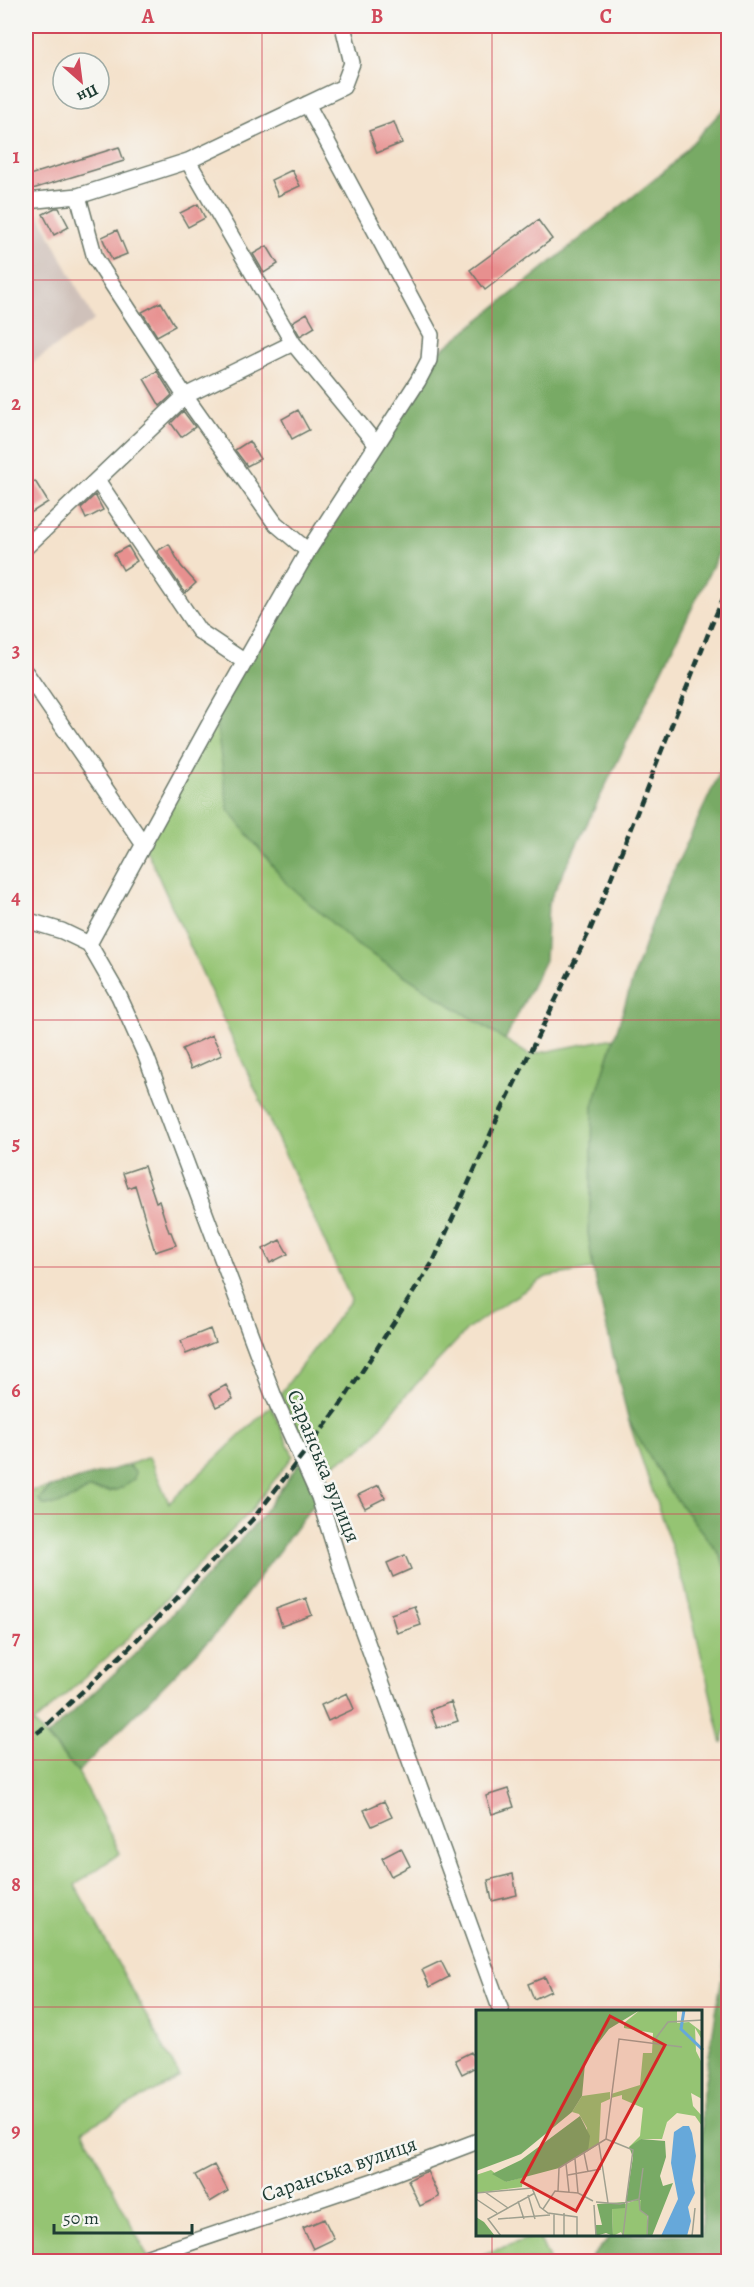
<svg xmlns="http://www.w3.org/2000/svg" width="754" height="2287" viewBox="0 0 754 2287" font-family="Alegreya,serif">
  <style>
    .industrial { fill: #cfc1ba }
    .green { fill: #95c473; stroke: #5a8054; stroke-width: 1.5 }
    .forest { fill: #78aa65; stroke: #4c744c; stroke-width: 1.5 }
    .building { fill: #e7908f }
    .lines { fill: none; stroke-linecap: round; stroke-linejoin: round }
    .street-casing { stroke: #6a7769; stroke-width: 18 }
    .street { stroke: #fff; stroke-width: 15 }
    .rail { stroke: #1f3d34; stroke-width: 4.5; stroke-dasharray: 9 4.5; stroke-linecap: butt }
    .grid { fill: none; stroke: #d1495b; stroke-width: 1.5; stroke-opacity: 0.55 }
    .labels { text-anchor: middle; stroke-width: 5; stroke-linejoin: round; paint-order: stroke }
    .street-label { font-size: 21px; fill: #1f3d34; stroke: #f6f6f2 }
    .inset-river { fill: none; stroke: #66a8da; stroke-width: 3 }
    .inset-road { fill: none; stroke: #9fa08f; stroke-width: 1.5 }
    .view { fill: #d62828; fill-opacity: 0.15; stroke: #d62828; stroke-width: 3 }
    .inset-edge { fill: none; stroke: #1f3d34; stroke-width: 3 }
    .neatline { fill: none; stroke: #d1495b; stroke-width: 2 }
    .grid-label { font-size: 20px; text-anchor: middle; font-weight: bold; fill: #d1495b }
  </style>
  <rect width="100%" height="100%" fill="#f6f6f2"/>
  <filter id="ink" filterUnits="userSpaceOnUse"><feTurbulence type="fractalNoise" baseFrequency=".0167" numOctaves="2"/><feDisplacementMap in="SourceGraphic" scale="12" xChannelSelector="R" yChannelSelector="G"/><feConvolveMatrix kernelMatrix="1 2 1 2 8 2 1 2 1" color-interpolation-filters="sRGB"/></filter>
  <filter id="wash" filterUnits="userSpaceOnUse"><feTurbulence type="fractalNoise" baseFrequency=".008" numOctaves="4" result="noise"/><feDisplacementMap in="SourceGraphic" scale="24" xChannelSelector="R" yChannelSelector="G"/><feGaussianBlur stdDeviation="1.35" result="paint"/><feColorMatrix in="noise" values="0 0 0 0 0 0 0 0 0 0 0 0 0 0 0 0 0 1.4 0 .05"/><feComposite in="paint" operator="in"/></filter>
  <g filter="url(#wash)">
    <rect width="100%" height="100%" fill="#f4e2cc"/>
    <path class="industrial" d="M26 209 39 214 94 320 26 367Z"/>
    <path class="green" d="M215 714 357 945 529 1055 614 1038 593 1106 591 1196 588 1232 593 1269 546 1277 500 1306 467 1330 406 1395 373 1437 358 1451 315 1474 280 1394 351 1300 144 845Z
      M271 1406 293 1456 249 1513 123 1643 34 1723 78 1772 120 1853 75 1885 180 2077 83 2130 150 2261H26V1487L30 1491 51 1487 41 1496 76 1497 88 1489 110 1492 129 1483 132 1468 128 1465 149 1457 169 1503Z
      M628 1419 666 1486 721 1556 728 1577V1720L722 1743 685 1587Z
      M538 2235 550 2261H464Z"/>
    <path class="forest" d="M728 104V534L548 904 545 960 505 1040 357 945 286 883 228 809 215 714 429 360 671 166Z
      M728 755V1577L721 1556 666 1486 628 1419 593 1269 588 1232 591 1196 593 1106 637 966 662 896Z
      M302 1459 319 1497 222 1627 78 1772 47 1736 134 1655 257 1522Z
      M128 1465 135 1472 134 1479C112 1497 111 1489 88 1489 74 1498 60 1507 43 1505L39 1500 51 1487Z
      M728 1939V2261H588L612 2235 702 2234V2099Z"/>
    <g id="blocks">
      <path class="building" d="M394 122 402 143 377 153 369 131Z
        M119 147 124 161 26 191V176Z
        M292 170 300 186 278 196 271 180Z
        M198 204 205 218 188 227 180 213Z
        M55 208H59L69 227 54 235 43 214Z
        M538 220 552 239 485 290 470 270Z
        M117 230 127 254 112 260 102 237Z
        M267 246 278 264 264 273 253 254Z
        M161 302 175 326 157 336 142 312Z
        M307 313 315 327 300 336 292 322Z
        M157 371 172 395 160 406 144 379Z
        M298 410 309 430 292 439 282 419Z
        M183 411 195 427 181 437 171 423Z
        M249 441 260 459 247 466 235 450Z
        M35 481 48 502 26 516V487Z
        M95 495 103 510 86 519 81 508Z
        M169 544 181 566 196 583 185 593 157 551Z
        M128 546 137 561 123 570 114 554Z
        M212 1035 222 1055 191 1069 182 1049Z
        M144 1166 156 1202 159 1201 169 1232H171L176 1245 155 1252 135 1185 128 1188 123 1173Z
        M280 1240 288 1254 270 1263 263 1249Z
        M210 1329 215 1342 186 1354 181 1341Z
        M226 1385 233 1399 216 1407 210 1394Z
        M379 1485 385 1498 365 1508 358 1495Z
        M405 1555 411 1569 393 1577 387 1563Z
        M306 1598 312 1615 282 1626 276 1609Z
        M414 1606 421 1625 397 1633 391 1614Z
        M347 1693 354 1709 328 1721 321 1705Z
        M451 1702 458 1721 437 1728 430 1710Z
        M508 1789 514 1807 492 1814 486 1796Z
        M384 1801 392 1817 372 1826 364 1810Z
        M401 1848 410 1866 391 1876 382 1858Z
        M513 1874 517 1895 492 1901 488 1880Z
        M441 1961 449 1977 430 1987 422 1970Z
        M545 1977 551 1991 534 1999 528 1984Z
        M471 2052 478 2066 462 2074 455 2060Z
        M214 2165 228 2191 210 2202 195 2175Z
        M427 2171 439 2197 420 2206 408 2180Z
        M324 2219 334 2239 313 2249 303 2228Z"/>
    </g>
  </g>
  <g filter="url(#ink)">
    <use href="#blocks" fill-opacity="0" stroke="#6a7769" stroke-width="1.5"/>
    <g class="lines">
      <g class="street-casing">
        <path id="street" d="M188 161 293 343 376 444
          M78 196 95 258 185 396 275 523 308 551
          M26 201 78 196 188 161 343 87 352 63 343 26
          M97 480 199 631 245 662
          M26 547 185 396 293 343
          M26 673 144 845
          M26 920 62 931 89 944
          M89 944 119 996 146 1056 274 1397 319 1497 348 1590 501 2011
          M89 944 215 714 308 551 418 381 429 360 431 335 307 104
          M133 2262 376 2180 478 2141"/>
      </g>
      <use href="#street" class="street"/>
      <path class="rail" d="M26 1741 41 1730 128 1649 253 1519 337 1410 433 1262 500 1113 591 928 712 624 728 587"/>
    </g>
  </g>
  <path class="grid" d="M262 26V2262M492 26V2011M26 280H728M26 527H728M26 773H728M26 1020H728M26 1267H728M26 1514H728M26 1760H728M26 2007H728M492 2234V2262"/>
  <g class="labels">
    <g class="street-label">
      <text transform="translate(324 1466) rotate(68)" y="7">Саранська вулиця</text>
      <text transform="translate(339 2169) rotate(-19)" y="7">Саранська вулиця</text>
    </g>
  </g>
  <g transform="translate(476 2010)">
    <rect width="226" height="226" fill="#f4e2cc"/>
    <path d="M164 0H201V13L213 12 226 22 225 28 219 18 220 41 226 53V89L215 83 217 96 226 106V116L219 106 201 103 191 112 186 129H165L162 133 153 137 164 126 167 98 146 89V85L135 88V84L164 75 167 43H176L177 23 148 18V13ZM134 82V89L125 93 123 134 112 141 111 118 103 104 96 102 106 86ZM15 160 30 172 47 167 46 177 0 183V165ZM164 189 171 204V226H147L145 222 137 226 136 198Z" fill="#95c473"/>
    <path d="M0 0H164L133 19 120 36 109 54 106 86 96 102 45 144 0 161ZM104 106 114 126 112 141 83 158 30 172 16 164 45 150ZM165 129 189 131 190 147 184 166 187 176 197 173 176 226H171L172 206 164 200 165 190 150 192 157 147 153 137ZM149 192V198L136 199 137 226 130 223 120 226 119 215H126L121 194ZM0 207 8 212 19 226H0Z" fill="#78aa65"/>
    <path d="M207 116H213L216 123 220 146 216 170 219 183 212 197 215 211 211 226H185L202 189 195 153 198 122Z" fill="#66a8da"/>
    <path class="inset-river" d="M208 0 205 19 227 40"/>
    <path class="inset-road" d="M177 32 192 12 227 10M130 129 143 29 206 37M130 129 157 140 150 192M123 134 132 193M108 143 112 162M99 149 102 183M90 154 93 182M92 165 125 159M82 181 83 158 130 129M9 182 32 198M0 183 56 178 64 197 72 203 101 207V226M52 185 59 209M0 189 21 203M163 189 164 200 172 206 171 226M42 191 48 209M120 192 144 194 163 189 167 158M118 195 120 226M67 199 79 181 102 183 117 191M22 209 74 205M25 226 12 209 59 183M78 226V204M88 226V203M147 226 151 191M216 226 219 198"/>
    <path class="view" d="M134 6 189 35 100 201 46 172Z"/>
    <rect width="226" height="226" class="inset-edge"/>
  </g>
  <rect width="754" height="2287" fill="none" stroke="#f6f6f2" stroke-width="66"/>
  <g transform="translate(81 81) rotate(152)"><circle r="28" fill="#f6f6f2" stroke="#a0aca6" stroke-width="1.5"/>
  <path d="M0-4.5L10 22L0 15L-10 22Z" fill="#d1495b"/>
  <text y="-9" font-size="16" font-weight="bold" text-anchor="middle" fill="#1f3d34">Пн</text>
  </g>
  <path d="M54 2224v9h138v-9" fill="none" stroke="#1f3d34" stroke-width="3"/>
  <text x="63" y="2224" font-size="18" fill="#1f3d34" stroke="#f6f6f2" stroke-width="4.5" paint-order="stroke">50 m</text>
  <rect x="33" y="33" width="688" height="2221" class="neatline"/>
  <g class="grid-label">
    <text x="148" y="23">A</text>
    <text x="377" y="23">B</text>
    <text x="606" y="23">C</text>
    <text x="16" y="163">1</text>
    <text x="16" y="410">2</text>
    <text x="16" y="657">3</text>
    <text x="16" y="904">4</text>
    <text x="16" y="1150">5</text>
    <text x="16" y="1397">6</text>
    <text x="16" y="1644">7</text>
    <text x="16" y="1891">8</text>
    <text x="16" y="2137">9</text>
  </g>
</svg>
